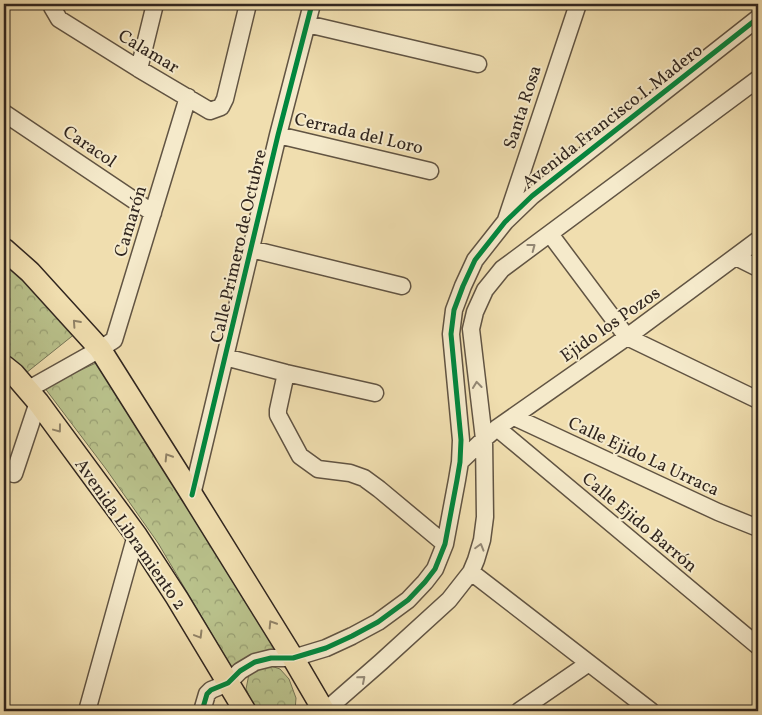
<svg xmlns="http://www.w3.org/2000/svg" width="762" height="715" viewBox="0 0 762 715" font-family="Vollkorn,serif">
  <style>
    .park { fill: url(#park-crowns); stroke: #757455 }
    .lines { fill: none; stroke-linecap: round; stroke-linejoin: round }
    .minor-casing { stroke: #615443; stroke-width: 19 }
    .major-casing { stroke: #31261f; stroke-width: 24 }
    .minor { stroke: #f5eacb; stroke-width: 16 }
    .major { stroke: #f0deaf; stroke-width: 21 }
    .cycleway-casing { stroke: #f5eacb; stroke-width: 8 }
    .cycleway { stroke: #00873e; stroke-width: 5 }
    .oneway { stroke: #938875 }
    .oneway2 { stroke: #908267 }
    .labels { text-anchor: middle; stroke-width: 4; stroke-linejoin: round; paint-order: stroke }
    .street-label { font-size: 18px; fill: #31261f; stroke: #f5eacb }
  </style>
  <defs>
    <pattern id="park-crowns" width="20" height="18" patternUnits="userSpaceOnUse" patternTransform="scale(1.25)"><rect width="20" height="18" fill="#b9c18b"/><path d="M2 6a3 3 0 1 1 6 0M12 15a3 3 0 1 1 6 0" fill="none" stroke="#979d71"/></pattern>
  </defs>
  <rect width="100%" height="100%" fill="#f0deaf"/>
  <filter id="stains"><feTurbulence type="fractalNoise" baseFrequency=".004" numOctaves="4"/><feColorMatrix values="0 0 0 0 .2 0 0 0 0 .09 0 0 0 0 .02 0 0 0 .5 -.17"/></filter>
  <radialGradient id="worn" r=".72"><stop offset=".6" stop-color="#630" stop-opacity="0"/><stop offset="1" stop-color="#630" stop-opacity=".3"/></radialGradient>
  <path class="park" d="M4 258 76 333 26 373 4 351Z
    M96 363 156 439 279 654 232 668 158 543 106 469 44 387Z
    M268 665 280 669 289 679 296 698 295 711H257L255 709 246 689 249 674Z"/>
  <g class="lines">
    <g class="minor-casing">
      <path id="minor" d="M53 4 52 7 59 19 139 69 210 111 221 107 225 99 248 4
        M307 24 478 64
        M139 69 155 4
        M4 113 153 213
        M278 135 430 171
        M506 220 578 4
        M550 234 627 337 758 400
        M251 249 402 286
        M736 257 758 268
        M225 357 286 373 375 393
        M286 373 278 410V415L300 456 318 469 350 473 364 478 379 489 445 544
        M27 390 100 349 114 340 188 97
        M514 417 718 512 758 528
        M497 428 758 646
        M460 462 484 439 497 428 627 337 758 240
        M4 471 14 474 38 402
        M192 495 278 135 312 4
        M471 572 651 711
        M87 711 136 535
        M202 711 207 694 211 690 228 683 240 671 255 662 271 658H293L326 648 352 636 378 622 408 600 425 582 435 569 445 544 457 480 460 462 461 440 451 334 454 310 463 286 475 260 505 222 532 196 758 18
        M325 711 381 662 449 600 471 572 476 560 482 540 485 517 484 439 471 329 475 312 485 290 502 269 758 79
        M519 711 589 663"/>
    </g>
    <g class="major-casing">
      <path id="major" d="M4 249 30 272 100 349 192 495 293 658 324 711
        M4 366 14 374 38 402 136 535 177 598 245 711"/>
    </g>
    <use href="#minor" class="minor"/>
    <use href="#major" class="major"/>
    <g class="cycleway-casing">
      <path id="cycleway" d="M192 495 278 135 312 4
        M202 711 207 694 211 690 228 683 240 671 255 662 271 658H293L326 648 352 636 378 622 408 600 425 582 435 569 445 544 457 480 460 462 461 440 451 334 454 310 463 286 475 260 505 222 532 196 758 18"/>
    </g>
    <use href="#cycleway" class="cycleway"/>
  </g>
  <defs><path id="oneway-chevron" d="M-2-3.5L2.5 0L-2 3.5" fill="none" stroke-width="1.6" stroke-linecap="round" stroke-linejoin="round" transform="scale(1.25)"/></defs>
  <g class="oneway">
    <use href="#oneway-chevron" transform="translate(532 247) rotate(-37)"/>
    <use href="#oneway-chevron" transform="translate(477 385) rotate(-96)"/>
    <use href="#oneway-chevron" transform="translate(480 547) rotate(-74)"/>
    <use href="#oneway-chevron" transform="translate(362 679) rotate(-41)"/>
  </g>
  <g class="oneway2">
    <use href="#oneway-chevron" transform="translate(76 323) rotate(-132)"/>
    <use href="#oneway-chevron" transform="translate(58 429) rotate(53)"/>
    <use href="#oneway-chevron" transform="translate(168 457) rotate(-122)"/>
    <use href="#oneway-chevron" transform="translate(272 624) rotate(-122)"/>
    <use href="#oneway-chevron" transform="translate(199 635) rotate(59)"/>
  </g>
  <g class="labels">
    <g class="street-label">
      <text transform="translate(149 51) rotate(31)" y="6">Calamar</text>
      <text transform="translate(522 107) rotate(-72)" y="6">Santa Rosa</text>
      <text transform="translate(612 116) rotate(-38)" y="6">Avenida Francisco I. Madero</text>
      <text transform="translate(359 133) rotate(13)" y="6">Cerrada del Loro</text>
      <text transform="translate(90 146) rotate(34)" y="6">Caracol</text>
      <text transform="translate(130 221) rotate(-73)" y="6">Camarón</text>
      <text transform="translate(238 246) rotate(-77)" y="6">Calle Primero de Octubre</text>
      <text transform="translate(610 324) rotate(-35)" y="6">Ejido los Pozos</text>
      <text transform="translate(644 456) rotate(25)" y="6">Calle Ejido La Urraca</text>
      <text transform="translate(640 522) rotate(40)" y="6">Calle Ejido Barrón</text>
      <text transform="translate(131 534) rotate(55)" y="6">Avenida Libramiento 2</text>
    </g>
  </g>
  <rect width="762" height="715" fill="none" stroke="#f0deaf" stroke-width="20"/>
  <rect x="5" y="5" width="752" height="705" fill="none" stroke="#31261f" stroke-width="2.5"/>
  <rect x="10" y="10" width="742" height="695" fill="none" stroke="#31261f"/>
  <rect width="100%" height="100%" filter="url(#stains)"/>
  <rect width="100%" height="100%" fill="url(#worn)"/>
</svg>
